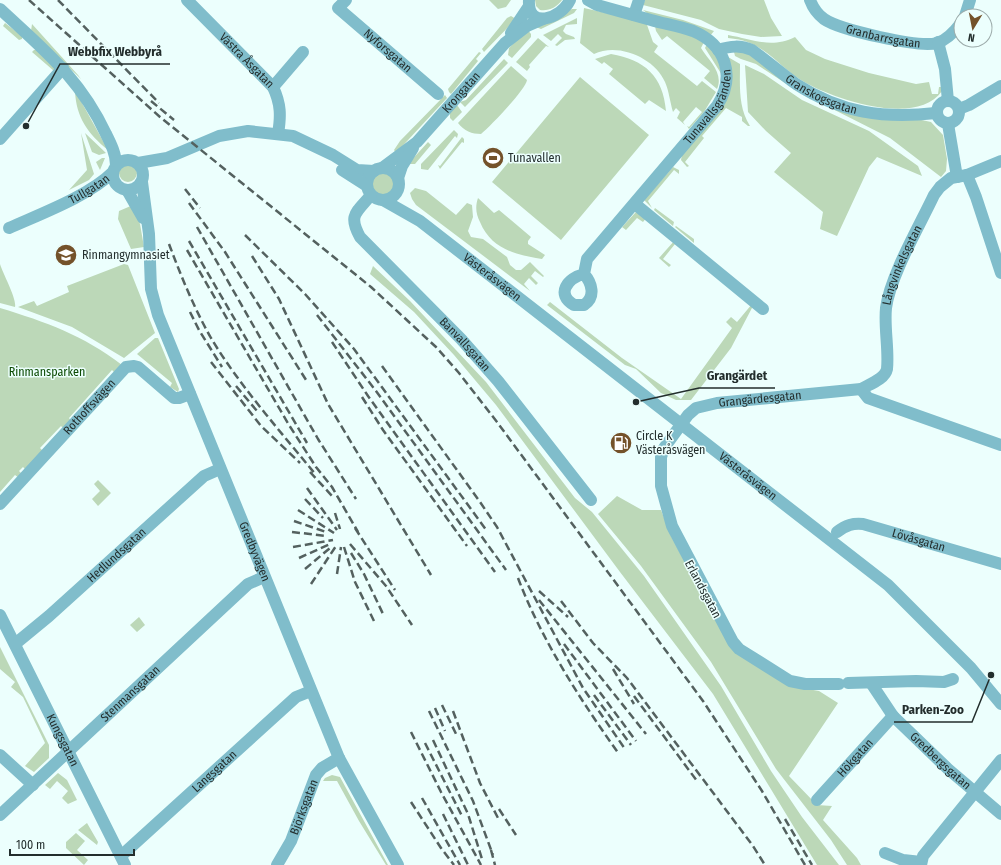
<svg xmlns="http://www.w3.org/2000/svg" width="1001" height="865" viewBox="0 0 1001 865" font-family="'Fira Sans Condensed',sans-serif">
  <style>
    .green { fill: #bcd8b8 }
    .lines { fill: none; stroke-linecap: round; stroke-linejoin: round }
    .minor { stroke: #80bdcb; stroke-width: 12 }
    .rail { stroke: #54615f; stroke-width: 2.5; stroke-dasharray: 8 4; stroke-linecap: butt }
    .labels { text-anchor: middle; stroke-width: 3; stroke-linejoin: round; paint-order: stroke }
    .street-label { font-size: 12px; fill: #232e2d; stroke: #ecfffd }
    .poi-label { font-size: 12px; fill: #232e2d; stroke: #ecfffd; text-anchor: start }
    .park-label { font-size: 12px; fill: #0b4a02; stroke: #ecfffd }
    .leader { fill: none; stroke: #232e2d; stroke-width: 1.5 }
    .callout-dot { fill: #232e2d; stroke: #ecfffd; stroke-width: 1.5 }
    .callout-label { font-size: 13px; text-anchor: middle; font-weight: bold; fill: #232e2d; stroke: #ecfffd; stroke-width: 3; stroke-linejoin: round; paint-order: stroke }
  </style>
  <rect width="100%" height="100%" fill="#ecfffd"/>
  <path class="green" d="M489 0H511L506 7 498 9Z
    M535 0H562C556 8 549 11 540 10L536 6Z
    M645 0H764L771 18 782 36 761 37 742 34 719 29 701 20 643 5Z
    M584 8 646 22 653 42 658 46 654 52 697 86 702 81 716 92 704 112 689 129 687 126 689 127 702 112 696 107 683 122 685 125 677 118 680 112 676 108 673 112C670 102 669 91 665 82 655 58 618 42 594 54L580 43Z
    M572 9H577L574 13 541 29 536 27Z
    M643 10 683 20 714 31 710 36 648 14Z
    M511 16 516 19 484 52 482 49 507 18Z
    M577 18V24L566 25 563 31 566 34 574 37 575 39 565 40 557 46 555 45 562 38 558 34 551 41 543 35Z
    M5 23 22 36V39L19 40 3 26Z
    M32 24 78 75 81 79 31 31Z
    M655 26 690 34 704 42 701 48C709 61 724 73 717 89L704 78 710 71 667 36 662 40 656 31Z
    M527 29 531 34V37L512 58 508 55 509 48Z
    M728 35C752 39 771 49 795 37L806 50 825 59 869 73 916 84 929 82 932 94H938L939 87H942V91C917 127 837 100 806 83 776 66 766 41 728 38Z
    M538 38 549 47 546 46 529 65 530 67 527 71 516 62Z
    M707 44 717 56 722 75 705 48Z
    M34 50H37L54 67V71L32 52Z
    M747 51 818 98 931 122 943 135 947 159 946 171 941 177 890 138 799 92 756 64 741 59 735 56 734 52Z
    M479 52 481 53 476 59 478 61 451 94 449 92 448 89Z
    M611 54C645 60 663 76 666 111L649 100 645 104 609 74 613 69 604 62 602 64 595 59Z
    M728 57 740 64C740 86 738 107 750 126H748L742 121V117L726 108 702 136 704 138 685 162 689 166 687 167 681 160 682 155 722 107Z
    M504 59 508 63 465 107 460 102 466 100Z
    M745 65 764 74 802 100 869 131 918 166 922 176 877 157 869 167 837 236 820 229 823 212 774 172 791 153 766 131 748 112Z
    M511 66 527 80C526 89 490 127 481 134 472 134 464 131 458 123Z
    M580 77 649 135 561 240 492 182Z
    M75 91 77 94 108 150C88 134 76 117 75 91Z
    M445 95 447 98 396 153 394 150 400 141Z
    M457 105 462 112 453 121 450 118V112Z
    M454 130 458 134 457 138 455 136 428 170 421 169V164Z
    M81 133 94 174 89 180 69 190 87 170Z
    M85 133 106 153 99 155 92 152Z
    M462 137 464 139V143L462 142 440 169 438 165 440 166Z
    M428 142 431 145 415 164H408Z
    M102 158H105L100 170 96 162Z
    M119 173a9 9 0 1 1 18 0a9 9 0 1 1-18 0Z
    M673 167 679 170V174L674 170 648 201 652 208 644 200Z
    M370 184a12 12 0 1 1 24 0a12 12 0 1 1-24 0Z
    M415 188 426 191 456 215 467 203 472 205 473 217 468 231 471 237 483 239 507 257 510 265 516 270H521L530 262 544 276 543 277 535 271 531 276 538 283 536 285 529 278 524 284 530 291 416 205 412 199 410 193Z
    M478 198 494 213 499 210 531 237 528 241V244L545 255 542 259C516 255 491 249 480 222 476 214 475 207 478 198Z
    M133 205 140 224 144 247 131 249 118 219 119 211Z
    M655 208 674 222 673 226 654 210Z
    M636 212 647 217 643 222 637 218 626 230 622 227Z
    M676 226 694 239V243L675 227Z
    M675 240V244L663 259 671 265 669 267 659 258Z
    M0 264C3 274 17 299 15 307L0 303Z
    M124 264 128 265 155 333 124 358 72 327 18 307 34 301 37 306 69 292 67 286Z
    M373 266 410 301 486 382 575 498 592 512 644 576 721 686 771 771 802 817 839 865H817L713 694 620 572 496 405 454 355 414 312 370 274Z
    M550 302 622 358 681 399 732 328 726 322 731 317 737 322 752 304 753 306 731 348 691 400H676L661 393 636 369 625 365 547 305Z
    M0 308C46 322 83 335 122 365L115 373 112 370 69 418 71 421 64 429 61 426 40 448 43 451 26 470 23 467 19 471 22 474 19 478 15 475 0 492Z
    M155 338H158L179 389 178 392 170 387 172 383 137 354Z
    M98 480 111 493 98 506 92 499 100 491 94 484Z
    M617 496 642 510H661L671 536 729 645 796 687 819 691 838 703 789 776 817 805 832 806 823 820 857 858 861 865H847L831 840 776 769 711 662 641 566 598 514Z
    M139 617 145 625 137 632 130 625Z
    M0 647 49 745V758L34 772 25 766 45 743 23 697 11 687 15 682 0 669Z
    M58 773 67 780 77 800 68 804 62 798 68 791 57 781 50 789 45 785Z
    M332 775 340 777 388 865H386L359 821 337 781H323L325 778Z
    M87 823 98 842 97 845 78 830Z
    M76 833 85 841 77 850 88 860 84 865 66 848V842Z"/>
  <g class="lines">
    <g class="minor">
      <path id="s1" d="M187 0 273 87C281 104 281 116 278 134"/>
      <path id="s2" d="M346 0 338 8 438 94"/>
      <path d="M529 0C527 30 561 19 570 0"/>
      <path id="s3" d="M810 0C813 8 817 14 824 19 840 30 919 48 937 43 947 40 955 31 961 23"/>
      <path d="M0 9C44 50 80 78 106 134 111 144 116 154 116 165"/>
      <path d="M634 15 639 0"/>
      <path d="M965 16 970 0"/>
      <path d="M511 33 529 6"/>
      <path d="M938 42 945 69 948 101"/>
      <path id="s4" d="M718 50C731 46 740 45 752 50 767 61 781 73 796 84 841 113 884 119 936 113"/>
      <path d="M273 87 303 52"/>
      <circle cx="948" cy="112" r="11"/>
      <path d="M959 109 969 105 1001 86"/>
      <path d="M948 124 957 177"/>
      <path d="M0 139 63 68"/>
      <circle cx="128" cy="175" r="15"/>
      <path d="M138 163 167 158 219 136 248 131 293 136 333 155 357 170 374 171"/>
      <circle cx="383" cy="184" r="16"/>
      <path id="s5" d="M382 168 417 142 505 43 527 26 543 19"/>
      <path d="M342 170 367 186"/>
      <path d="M967 175 976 197 1001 273"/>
      <path d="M398 178 402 166 413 148"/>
      <path id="s6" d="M142 182 149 234 151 289 158 315 339 758 398 865"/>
      <path d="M127 190 143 218"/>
      <path id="s7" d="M371 195C356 213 348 215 360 237L461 339 498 381 591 500"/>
      <path id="s8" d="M383 200 420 221 888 585 971 668 1001 704"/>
      <path d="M635 204 763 309"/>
      <path id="s9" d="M9 228C40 214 89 196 113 172"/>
      <path id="s10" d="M584 274C568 278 555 294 574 305H584C596 297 592 283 584 274L587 259 717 106C736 76 726 45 693 31 679 26 665 24 651 20 633 15 615 10 597 5L588 0"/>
      <path d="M861 389 868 398 1001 445"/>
      <path id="s11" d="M0 504 126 367 134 366 138 367 174 398H179L190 394"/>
      <path id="s12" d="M837 532C846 525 853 523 863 524L1001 564"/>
      <path id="s13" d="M0 615 125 865"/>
      <path id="s14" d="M15 644 49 616 204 476 220 469"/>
      <path d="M848 683 916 681 944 682 953 679"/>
      <path id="s15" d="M871 683 893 716 948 769 1001 814"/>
      <path id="s16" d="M839 684H805L790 681 739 649 733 642 672 526 661 486V457L664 448 688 415 696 408 717 403 861 389C870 384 885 379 887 369 889 349 884 328 886 308 890 276 920 225 934 195L940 187 951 178 967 175 1001 161"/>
      <path d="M0 755 33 785"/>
      <path id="s17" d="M817 800 893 716"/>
      <path id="s18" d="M0 815 248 584 264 577"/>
      <path d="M885 853 903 860 921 862"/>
      <path id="s19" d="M121 856 296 697 311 691"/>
      <path id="s20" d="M277 865 291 841 316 775 322 768 339 758"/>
      <path d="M921 865 923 856 1001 760"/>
    </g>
    <path class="rail" d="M29 0 160 117 371 287 436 347 459 373 497 422 703 701 762 791 805 865
      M58 0 159 103
      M151 101 174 120
      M185 189 200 208
      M189 203 225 252 308 383
      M197 227 318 439 356 499
      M245 235 305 294 354 349 487 531
      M189 241 307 443
      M169 244C181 276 194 308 211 338 239 385 281 432 316 475
      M187 250 289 425 316 467 332 487 358 532
      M252 256 279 299 328 404 431 575
      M190 312 199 330 222 367
      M317 315 376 391 506 570
      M332 342 368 396 495 572
      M211 362 261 426 300 463
      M382 366 480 502 497 527 583 688 625 749
      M236 386 257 411
      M362 397 383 430 467 546
      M310 472 333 497
      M307 488 337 530
      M305 499 323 518
      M298 510 334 533
      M335 513 340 529
      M294 521 326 532
      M355 528 395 590
      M292 532 327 536
      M350 544 386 586 412 625
      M293 547 333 540
      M344 547 355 582 374 621
      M351 553 364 574 384 616
      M299 558 330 544
      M305 569 330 548
      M337 574 341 547
      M518 578C541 639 581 701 619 754
      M311 584 336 546
      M539 591 568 617
      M539 600 646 734
      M561 601 593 643 627 678 753 846 765 865
      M564 644 636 741
      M613 669 634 704
      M594 695 631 745
      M634 696 697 781
      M442 705 457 736
      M435 708 445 731
      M429 711 473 801 493 855
      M453 711 480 783 499 820
      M411 732 441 792 481 865
      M433 740 468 814 482 859
      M425 743 462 816
      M422 798 460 865
      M411 802 441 848 454 865
      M499 809 516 835
      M443 814 468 865
      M785 819 812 865
      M491 850 495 865"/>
  </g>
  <defs>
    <g id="stadium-disc" transform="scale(1.15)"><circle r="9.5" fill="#74522a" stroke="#ecfffd"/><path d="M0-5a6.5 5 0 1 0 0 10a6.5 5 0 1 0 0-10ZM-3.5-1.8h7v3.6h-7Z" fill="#fff"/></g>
    <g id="school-disc" transform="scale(1.15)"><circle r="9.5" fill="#74522a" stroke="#ecfffd"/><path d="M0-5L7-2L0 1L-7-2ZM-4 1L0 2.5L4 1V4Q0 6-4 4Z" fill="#fff"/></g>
    <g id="fuel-disc" transform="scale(1.15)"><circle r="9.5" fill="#74522a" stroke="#ecfffd"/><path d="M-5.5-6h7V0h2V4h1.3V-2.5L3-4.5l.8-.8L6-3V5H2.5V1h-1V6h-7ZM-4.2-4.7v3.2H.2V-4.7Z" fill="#fff"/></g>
  </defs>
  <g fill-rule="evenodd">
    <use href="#stadium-disc" x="493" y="158"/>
    <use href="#school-disc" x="66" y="255"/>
    <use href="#fuel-disc" x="621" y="443"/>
  </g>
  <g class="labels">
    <g class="street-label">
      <text dy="4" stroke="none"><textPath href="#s3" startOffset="86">Granbarrsgatan</textPath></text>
      <text dy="4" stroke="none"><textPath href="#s2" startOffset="77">Nyforsgatan</textPath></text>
      <text dy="4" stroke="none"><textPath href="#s1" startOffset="85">Västra Åsgatan</textPath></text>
      <text dy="4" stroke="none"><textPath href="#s5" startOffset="110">Krongatan</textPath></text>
      <text dy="4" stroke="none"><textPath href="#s4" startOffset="118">Granskogsgatan</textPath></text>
      <text dy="4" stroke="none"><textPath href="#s10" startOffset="302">Tunavallsgränden</textPath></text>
      <text dy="4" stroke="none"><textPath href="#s9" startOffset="89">Tullgatan</textPath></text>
      <text dy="4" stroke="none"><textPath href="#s16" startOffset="688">Långvinkelsgatan</textPath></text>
      <text dy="4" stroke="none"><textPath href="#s8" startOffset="134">Västeråsvägen</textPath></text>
      <text dy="4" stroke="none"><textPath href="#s7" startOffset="199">Banvallsgatan</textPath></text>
      <text dy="4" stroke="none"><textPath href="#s16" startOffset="446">Grangärdesgatan</textPath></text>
      <text dy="4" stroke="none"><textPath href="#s11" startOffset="132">Rothoffsvägen</textPath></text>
      <text dy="4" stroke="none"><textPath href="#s8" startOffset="458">Västeråsvägen</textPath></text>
      <text dy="4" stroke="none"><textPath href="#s12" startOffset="86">Lövåsgatan</textPath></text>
      <text dy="4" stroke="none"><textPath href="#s6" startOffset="390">Gredbyvägen</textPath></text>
      <text dy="4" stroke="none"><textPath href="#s14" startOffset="135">Hedlundsgatan</textPath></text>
      <text transform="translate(703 589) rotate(62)" y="4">Erlandsgatan</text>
      <text dy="4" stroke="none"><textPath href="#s18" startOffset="178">Stenmansgatan</textPath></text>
      <text dy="4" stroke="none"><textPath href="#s13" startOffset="140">Kungsgatan</textPath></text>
      <text dy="4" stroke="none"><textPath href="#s17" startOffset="57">Hökgatan</textPath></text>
      <text dy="4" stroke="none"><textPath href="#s15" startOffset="105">Gredbergsgatan</textPath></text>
      <text dy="4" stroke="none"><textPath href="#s19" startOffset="126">Langsgatan</textPath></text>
      <text dy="4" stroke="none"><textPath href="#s20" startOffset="64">Björksgatan</textPath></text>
    </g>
    <g class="poi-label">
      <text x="508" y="162">Tunavallen</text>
      <text x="82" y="259">Rinmangymnasiet</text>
      <text x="636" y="440">Circle K<tspan x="636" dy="14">Västeråsvägen</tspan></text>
    </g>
    <g class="park-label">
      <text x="47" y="376">Rinmansparken</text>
    </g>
  </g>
  <path class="leader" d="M26 126L60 64H170M636 402L699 388H775M991 675L972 722H894"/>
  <g class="callout-dot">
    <circle cx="26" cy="126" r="4"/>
    <circle cx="636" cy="402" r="4"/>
    <circle cx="991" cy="675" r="4"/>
  </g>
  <g class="callout-label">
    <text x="115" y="56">Webbfix Webbyrå</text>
    <text x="737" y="380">Grangärdet</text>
    <text x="933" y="714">Parken-Zoo</text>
  </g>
  <g transform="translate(973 28) rotate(190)"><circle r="19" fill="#ecfffd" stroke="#9cabaa"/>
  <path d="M0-3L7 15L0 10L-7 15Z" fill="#74522a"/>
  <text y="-6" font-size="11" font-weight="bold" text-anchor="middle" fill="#232e2d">N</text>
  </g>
  <path d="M10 849v6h124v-6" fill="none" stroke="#232e2d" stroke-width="2"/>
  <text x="16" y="849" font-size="12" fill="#232e2d" stroke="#ecfffd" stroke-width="3" paint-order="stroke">100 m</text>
</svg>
